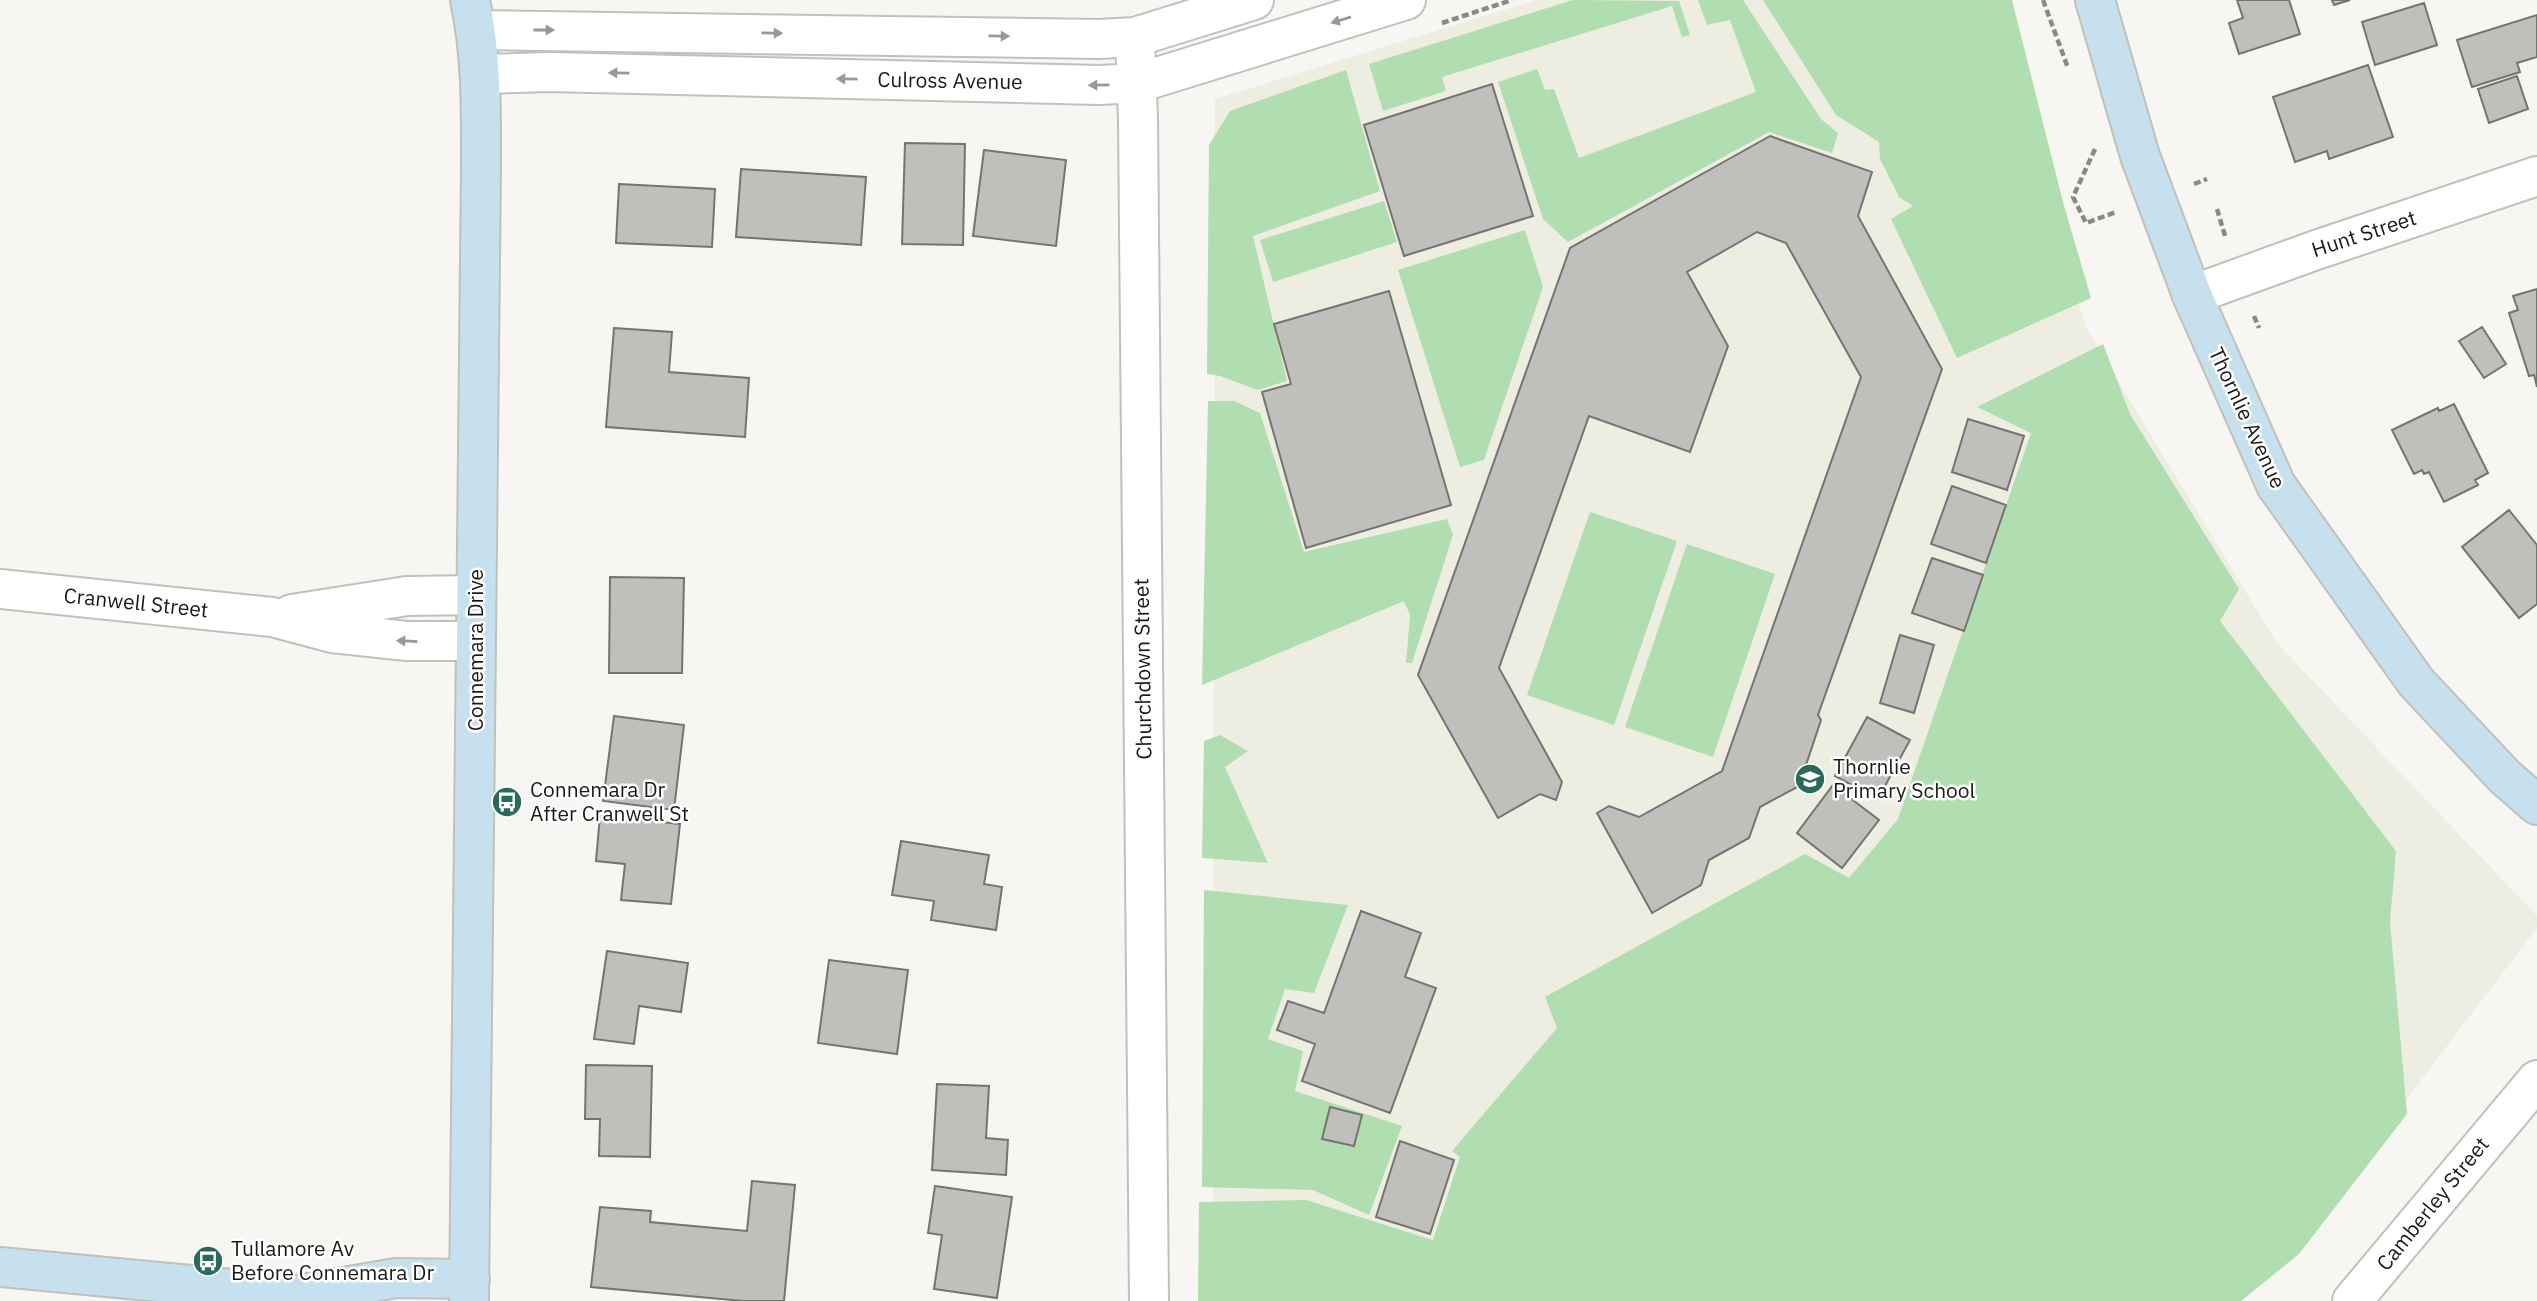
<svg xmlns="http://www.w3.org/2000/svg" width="2537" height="1301" viewBox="0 0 2537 1301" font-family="'IBM Plex Sans',sans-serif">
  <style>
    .built { fill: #eeede1 }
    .green { fill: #b1deb0 }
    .building { fill: #bfbfbb; stroke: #757471; stroke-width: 2 }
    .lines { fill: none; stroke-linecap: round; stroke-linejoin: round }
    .street-casing { stroke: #c1c0bc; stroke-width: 42 }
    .secondary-casing { stroke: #c1c0bc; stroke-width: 42 }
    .path { stroke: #898986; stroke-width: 4.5; stroke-dasharray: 7 3.5; stroke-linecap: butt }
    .street { stroke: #fff; stroke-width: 38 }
    .secondary { stroke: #c6e0ee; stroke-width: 38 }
    .oneway { fill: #989898 }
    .labels { text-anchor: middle; stroke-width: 5; stroke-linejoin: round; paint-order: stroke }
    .street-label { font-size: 21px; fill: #1a1a19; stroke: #fff }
    .poi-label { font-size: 21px; fill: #1a1a19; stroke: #fff; text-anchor: start }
  </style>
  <rect width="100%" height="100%" fill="#f7f6f2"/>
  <path class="built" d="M1536 0H1983L2087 329 2276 642 2537 916V928L2306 1231 1213 1301 1215 99Z"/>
  <path class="green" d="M1573 0 1679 1 1690 35 1682 37 1672 6 1442 77 1446 91 1383 111 1369 64Z
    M1698 0H1743L1821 119 1838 133 1832 153 1769 132 1568 242 1543 219 1498 82 1537 69 1545 90 1554 89 1579 158 1756 92 1730 20 1707 25Z
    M1763 0H2012L2063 202 2091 298 1957 358 1891 219 1913 206 1899 197 1880 159 1879 142 1836 115Z
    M1346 70 1380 191 1253 236 1287 381 1258 390 1220 376 1207 374 1209 145 1230 111Z
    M1384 201 1397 242 1273 282 1260 240Z
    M1525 230 1543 287 1484 460 1460 467 1398 270Z
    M2103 344 2130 414 2239 589 2220 621 2396 851 2390 922 2407 1114 2299 1254 2241 1301H1198L1199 1202 1306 1200 1433 1240 1460 1157 1452 1151 1557 1028 1545 997 1805 854 1849 878 1898 819 2031 433 1977 407Z
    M1208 401H1234L1260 413 1304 552 1447 519 1453 535 1412 663H1406L1410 615 1404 601 1202 685Z
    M1590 512 1677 541 1614 725 1527 695Z
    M1687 544 1775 574 1713 757 1625 727Z
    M1220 735 1248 751 1225 767 1268 863 1202 858 1204 741Z
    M1204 890 1348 905 1314 993 1285 989 1268 1039 1303 1051 1295 1091 1402 1126 1369 1215 1313 1190 1202 1187Z"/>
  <path class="building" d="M2237 0H2289L2300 34 2239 54 2229 23 2243 18Z
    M2332 0H2350L2334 5Z
    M2424 3 2437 45 2375 65 2362 22Z
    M2537 15V57L2517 63 2520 72 2472 87 2457 40Z
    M2368 65 2393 137 2329 159 2327 151 2295 162 2273 97Z
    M2517 76 2528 109 2489 123 2478 89Z
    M1492 84 1533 216 1404 256 1364 125Z
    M1770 136 1872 172 1858 216 1942 369 1818 715 1821 720 1799 786 1760 807 1749 838 1709 860 1701 885 1652 913 1597 813 1609 806 1639 817 1722 771 1861 377 1786 243 1757 232 1687 272 1728 346 1690 452 1589 416 1499 668 1562 782 1556 800 1540 794 1498 818 1418 675 1570 248Z
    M905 143 965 144 963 245 902 244Z
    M984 150 1066 160 1056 246 973 236Z
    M741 169 866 177 861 245 736 237Z
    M619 184 715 189 712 247 616 243Z
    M2537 289V387L2534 375 2529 376 2509 313 2518 310 2513 296Z
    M1389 291 1451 505 1306 548 1262 392 1291 384 1274 324Z
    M2482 327 2506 364 2484 378 2459 341Z
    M614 328 672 332 669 372 749 378 745 437 606 427Z
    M2454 404 2488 473 2475 480 2478 485 2444 502 2429 472 2424 474 2422 470 2414 474 2392 430 2438 408 2439 411Z
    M1968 419 2024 436 2007 490 1952 472Z
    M1952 486 2006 505 1986 563 1931 544Z
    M2509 510 2537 545V604L2519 618 2462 547Z
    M1932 558 1983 575 1964 631 1912 613Z
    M610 577 684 578 682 673H609Z
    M1900 635 1934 645 1914 713 1880 703Z
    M614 716 684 725 674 810 603 801Z
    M1867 717 1910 740 1878 799 1835 776Z
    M1833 785 1879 820 1842 868 1797 833Z
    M600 816 680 824 671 904 621 900 625 864 596 861Z
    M901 841 989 855 984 884 1002 887 996 930 931 920 934 901 892 895Z
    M1361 911 1421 933 1405 977 1436 988 1390 1113 1302 1081 1315 1044 1277 1030 1288 1001 1324 1013Z
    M607 951 688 963 681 1012 639 1006 634 1044 594 1039Z
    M829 960 908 970 897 1054 818 1043Z
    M586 1065 652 1066 650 1157 599 1156 600 1119H585Z
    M937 1084 989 1086 986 1138 1008 1140 1006 1175 932 1170Z
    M1330 1107 1362 1115 1354 1146 1322 1139Z
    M1400 1141 1454 1160 1430 1234 1376 1217Z
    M752 1181 795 1185 784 1301H743L591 1287 600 1207 651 1211 650 1222 747 1231Z
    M935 1186 1012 1197 997 1298 934 1289 942 1235 928 1233Z"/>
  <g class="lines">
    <g class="street-casing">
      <path id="street" d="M476 30 1099 39 1135 37 1254 0
        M1135 37 1138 119 1149 1301
        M481 74 549 72 1099 85 1138 83 1406 0
        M2192 295 2316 250 2537 176
        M0 589 272 617 332 633 407 641H476
        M292 614 407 596 476 595
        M2352 1301 2537 1080"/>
    </g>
    <g class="secondary-casing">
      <path id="secondary" d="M2095 0 2140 156 2192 295 2276 485 2416 682 2505 777 2537 805
        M0 1267 297 1295 318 1301
        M297 1295 396 1278 470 1279
        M469 1301 481 166C481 110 482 55 470 0"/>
    </g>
    <path class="path" d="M2043 0 2068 68
      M1442 23 1512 0
      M2095 149 2073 197 2086 223 2116 212
      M2194 184 2207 179
      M2217 209 2226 239
      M2254 316 2259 328"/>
    <use href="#street" class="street"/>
    <use href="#secondary" class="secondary"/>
  </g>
  <defs><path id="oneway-solid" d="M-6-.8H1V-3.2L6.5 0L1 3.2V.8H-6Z" transform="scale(1.75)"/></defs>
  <g class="oneway">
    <use href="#oneway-solid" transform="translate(1341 20) rotate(163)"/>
    <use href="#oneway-solid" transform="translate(544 30)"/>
    <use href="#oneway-solid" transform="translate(772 33) rotate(1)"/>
    <use href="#oneway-solid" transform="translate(999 36) rotate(1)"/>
    <use href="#oneway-solid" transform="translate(619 73) rotate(-179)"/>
    <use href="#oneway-solid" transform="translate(847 79) rotate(-179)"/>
    <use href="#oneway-solid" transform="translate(1099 85) rotate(179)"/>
    <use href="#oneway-solid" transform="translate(407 641) rotate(-177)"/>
  </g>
  <defs>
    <g id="school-disc" transform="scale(1.575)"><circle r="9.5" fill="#296a5a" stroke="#fff"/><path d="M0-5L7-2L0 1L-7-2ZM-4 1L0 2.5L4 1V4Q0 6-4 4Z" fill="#fff"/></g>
    <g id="bus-disc" transform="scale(1.575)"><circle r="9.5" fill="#296a5a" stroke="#fff"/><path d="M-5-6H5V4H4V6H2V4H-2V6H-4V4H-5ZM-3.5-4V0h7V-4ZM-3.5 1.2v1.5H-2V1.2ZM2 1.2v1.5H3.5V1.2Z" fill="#fff"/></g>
  </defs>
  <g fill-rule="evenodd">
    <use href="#school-disc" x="1810" y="779"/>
    <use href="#bus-disc" x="507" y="802"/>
    <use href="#bus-disc" x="208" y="1261"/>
  </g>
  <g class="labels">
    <g class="street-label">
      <text transform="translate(950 81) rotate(1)" y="7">Culross Avenue</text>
      <text transform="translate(2364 234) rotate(-18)" y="7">Hunt Street</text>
      <text transform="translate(2247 418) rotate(65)" y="7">Thornlie Avenue</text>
      <text transform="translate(136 603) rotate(6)" y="7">Cranwell Street</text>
      <text transform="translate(476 650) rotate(-90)" y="7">Connemara Drive</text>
      <text transform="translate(1143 669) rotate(-91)" y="7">Churchdown Street</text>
      <text transform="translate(2433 1204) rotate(-51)" y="7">Camberley Street</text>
    </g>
    <g class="poi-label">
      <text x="1833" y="774">Thornlie<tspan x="1833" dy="24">Primary School</tspan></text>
      <text x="530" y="797">Connemara Dr<tspan x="530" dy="24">After Cranwell St</tspan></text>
      <text x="231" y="1256">Tullamore Av<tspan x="231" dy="24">Before Connemara Dr</tspan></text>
    </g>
  </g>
</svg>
